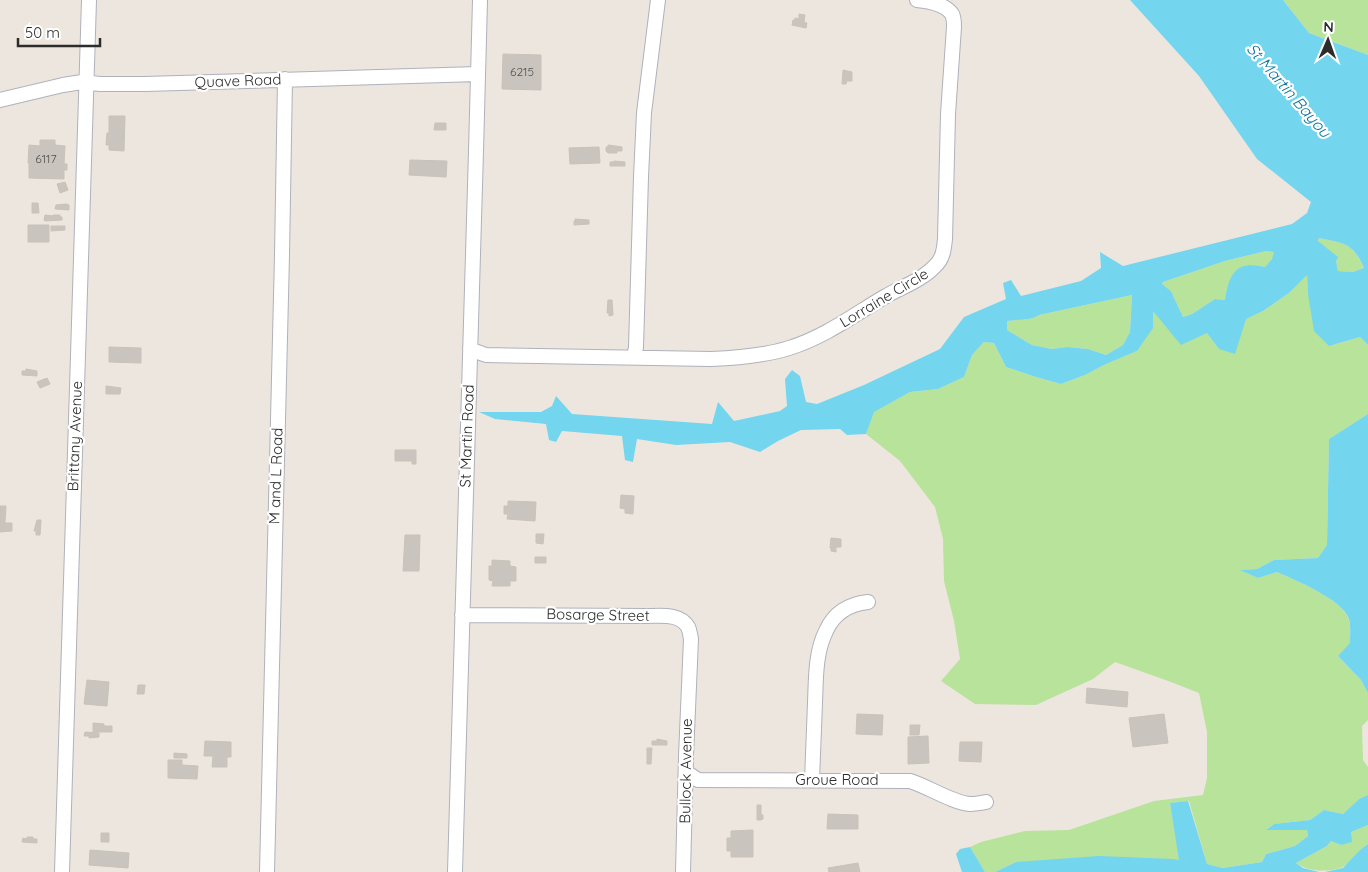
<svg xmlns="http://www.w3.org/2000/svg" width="1368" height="872" viewBox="0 0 1368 872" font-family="Quicksand,sans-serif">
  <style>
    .green { fill: #b8e39b }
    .water { fill: #73d5ee; fill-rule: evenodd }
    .building { fill: #c9c4bd; stroke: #c9c2b8 }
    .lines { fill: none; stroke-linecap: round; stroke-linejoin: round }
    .minor-casing { stroke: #aeb2bc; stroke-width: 16 }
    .minor { stroke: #fff; stroke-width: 14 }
    .labels { text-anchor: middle; stroke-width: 4.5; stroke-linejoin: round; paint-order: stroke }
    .number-label { font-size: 12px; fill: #535250 }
    .street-label { font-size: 15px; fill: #2c2c2c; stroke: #fff }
    .water-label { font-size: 16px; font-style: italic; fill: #0e759d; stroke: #fff }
  </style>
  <rect width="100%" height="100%" fill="#ede6de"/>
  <path class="green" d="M1283 0H1368V55L1309 33Z
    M1319 238C1345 243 1352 243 1364 268L1353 272 1338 271 1336 261 1318 241Z
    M1266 251 1275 252 1272 259 1265 267 1246 265 1227 288 1225 300 1215 299 1192 314 1183 317 1171 291 1162 284 1163 282 1225 261Z
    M1307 274 1308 294 1329 346 1360 337 1368 345V414L1329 439 1327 545 1318 558 1274 560 1257 569 1241 570 1258 578 1277 572C1295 580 1343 599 1349 620 1351 626 1350 637 1350 644L1338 656 1361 680 1368 693V720L1362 726 1363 760 1368 767V795L1359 799 1343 814 1324 810 1310 820 1274 824 1267 829 1307 830 1308 836 1295 846 1266 854 1262 862 1223 868 1207 864 1189 801 1170 803 1180 860 1016 862 995 872H985L970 847 981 842 1025 831 1069 830 1154 801 1203 795 1207 778V732L1199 693 1171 682 1115 662 1093 679 1036 705 975 704 941 681 960 659 954 621 944 581 943 539 935 507 900 461 866 434 873 412 910 392 938 389 964 377 972 355 984 342 994 343 1006 367 1036 377 1061 384 1085 375 1106 364 1137 351 1152 310 1207 333 1219 349 1245 319 1263 311 1289 293Z
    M1132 295 1130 332 1123 345 1106 355 1088 349 1067 347 1052 349 1032 345 1007 330V321C1017 319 1031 321 1039 315Z
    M1368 825V844C1361 849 1347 866 1341 868 1326 872 1308 872 1296 863L1327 846 1331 841 1341 845 1351 832Z"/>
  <path class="water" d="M1130 0H1283L1309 33 1368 55V345L1360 337 1329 346 1314 331 1308 294 1307 275 1289 293 1263 311 1246 319 1235 354 1219 349 1207 333 1181 345 1153 311V328L1137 351 1106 364 1085 375 1061 384 1036 377 1006 367 994 343 984 342 972 355 964 377 938 389 910 392 874 412 866 434 847 435 840 429 801 430 778 441 760 452 730 442 676 445 637 439 633 462 625 460 622 436 562 431 556 442 549 440 546 424 495 419 479 412H541L552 406 556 396 572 414 712 424 718 402 734 421 780 411 787 406 785 379 792 370 800 376 806 402 817 404 864 385 940 349 964 317 1006 299 1003 283 1011 280 1021 296 1081 281 1101 268 1100 252 1123 266 1292 224 1307 213 1311 202 1257 159 1199 76ZM1319 238C1344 243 1353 243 1364 268L1353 272 1338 271 1336 261 1338 257 1318 241ZM1266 251 1274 252 1272 259 1265 267C1260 266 1254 265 1249 265 1231 266 1227 286 1225 300L1215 299 1192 314 1183 317 1171 291 1162 284 1163 282 1225 261ZM1132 295 1130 332 1123 345 1106 355 1088 349 1067 347 1052 349 1032 345 1007 330V321C1018 319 1031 321 1039 315Z
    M1368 414V693L1361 680 1338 656 1350 643C1350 636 1351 626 1349 619 1342 599 1295 580 1277 572L1258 578 1240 570 1257 569 1274 560 1318 558 1327 545 1329 439Z
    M1368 795V825L1351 832 1352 842 1341 845 1331 841 1327 846 1296 863 1303 868 1319 872H995L1016 862 1099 856 1173 859 1179 860 1170 803 1188 801 1207 864 1223 868 1262 862 1266 854 1295 846 1308 836 1307 830H1266L1274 824 1310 820 1324 810 1343 814 1359 799Z
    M1368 844V872H1325L1343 868 1359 851Z
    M970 847 985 872H986H962L956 854 960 849Z"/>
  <path class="building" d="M799 14 805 15 804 22 807 23 806 28 792 25 793 20H795V18L799 19Z
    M503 54 541 55V90L502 89Z
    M843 70 852 72V81H847L846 84H842Z
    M109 116H125L124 151 109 150V145H106L107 133H109Z
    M435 123H446V130H434Z
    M40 140H55V145L65 146 64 164H67V170H64V179L29 178V163H28L29 145 40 146Z
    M608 145 622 147V151H617V153H608L606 151V147H608Z
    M599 147 600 163 570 164 569 148Z
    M410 160 447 161 446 177 409 175Z
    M614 161 625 162V166H610V162H614Z
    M65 182 68 190 60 193 57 184Z
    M32 203H38L39 213H32Z
    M66 204 69 205V210L55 209 56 205Z
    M45 215 53 216V215H60V217H62V220L45 221 44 220Z
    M575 219 589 220V224L574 225V221H575Z
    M28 225H49V242H28Z
    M51 226H65V230L51 231Z
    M608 300H612L613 315 609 316V313H607Z
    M109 347 141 348V363L109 362Z
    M26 369 37 371V376L22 375V371H26Z
    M47 378 50 384 40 388 37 382Z
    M106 386 121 388 120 394H106Z
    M395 450H416V464H412V461H395Z
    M621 495 634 496 633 514 625 513V509L620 508Z
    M508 501 536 502 535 521 507 519 508 514H504V506H508Z
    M0 506H6L5 523H12V531L0 532Z
    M37 520H41L40 535H36V531H34Z
    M536 534H544L543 544 536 543Z
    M405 535H420L419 571H403Z
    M831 538 841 539V547H836V552L831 551V548H830Z
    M535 557H546V563H535Z
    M492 560 510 561V566L516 567V581H510V586H492L493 581 489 580V566H492Z
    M87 680 109 682 107 706 84 704Z
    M138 685H145L144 694H137Z
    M1087 688 1128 692 1127 707 1086 703Z
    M857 714 883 715 882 735 856 734Z
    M1164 714 1168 743 1133 747 1129 718Z
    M93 723 104 724V726H112V732H93Z
    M910 725H920L919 735H910Z
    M85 732 99 733V737L89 738V736H84Z
    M928 736 929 763 908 764V737Z
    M657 739 667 741V745H652V741H657Z
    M205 741 231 742V757H227V767H212L213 756H204Z
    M960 742H982L981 762 959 761Z
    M647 748H652L651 764H647Z
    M174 753 187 754V758H174Z
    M168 760H182V765L198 766 197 779 168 778Z
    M757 805H761V815H763V819L761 820H757Z
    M828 814 858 815V829H827Z
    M753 830V857H731V851H727V838H731V831Z
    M101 833H109V842H101Z
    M27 837H33V839H37V843L22 842 23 838 27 839Z
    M90 850 129 853 128 868 89 865Z
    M858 863 860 872H829L828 868Z"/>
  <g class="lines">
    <g class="minor-casing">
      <path id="minor" d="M0 100 63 85 82 82 100 84H145L478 74
        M470 348 472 350 486 355 711 359C737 358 764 356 789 348 825 337 855 314 886 296 902 287 922 280 935 266 943 259 944 249 945 239L948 114 954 27C954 23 954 18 952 14 945 4 927 1 917 0
        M634 357 636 347 641 177 644 113 658 0
        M462 615 647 616C660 616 680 613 688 627 690 631 690 635 691 639L686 756 683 872
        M686 772 698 780 910 781C927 786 953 803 970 804 975 804 981 803 986 802
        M812 780C813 755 814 729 815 703 816 680 815 653 826 631 834 613 849 604 868 602
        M62 872 89 0
        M267 872 282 255 285 79
        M455 872 476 151 480 0"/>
    </g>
    <use href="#minor" class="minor"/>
  </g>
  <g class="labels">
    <g class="number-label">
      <text x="522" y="76">6215</text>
      <text x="46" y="163">6117</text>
    </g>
    <g class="street-label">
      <text transform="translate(238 81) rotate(-2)" y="5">Quave Road</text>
      <text transform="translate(884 298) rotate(-31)" y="5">Lorraine Circle</text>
      <text transform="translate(75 436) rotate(-88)" y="5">Brittany Avenue</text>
      <text transform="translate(467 436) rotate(-88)" y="5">St Martin Road</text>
      <text transform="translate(276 476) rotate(-88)" y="5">M and L Road</text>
      <text transform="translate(598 615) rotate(1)" y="5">Bosarge Street</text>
      <text transform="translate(686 771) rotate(-89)" y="5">Bullock Avenue</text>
      <text x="837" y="785">Groue Road</text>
    </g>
    <g class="water-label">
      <text transform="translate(1289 90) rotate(49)" y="6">St Martin Bayou</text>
    </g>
  </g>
  <g transform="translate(1328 40) rotate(2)" stroke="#ffffff" stroke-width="4" paint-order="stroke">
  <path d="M0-4L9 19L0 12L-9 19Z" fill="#2c2c2c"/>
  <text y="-8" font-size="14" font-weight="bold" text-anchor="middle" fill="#2c2c2c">N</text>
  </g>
  <path d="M18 38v8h82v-8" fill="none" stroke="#2c2c2c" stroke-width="2.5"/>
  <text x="25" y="38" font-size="15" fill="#2c2c2c" stroke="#ffffff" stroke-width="4" paint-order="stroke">50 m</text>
</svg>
